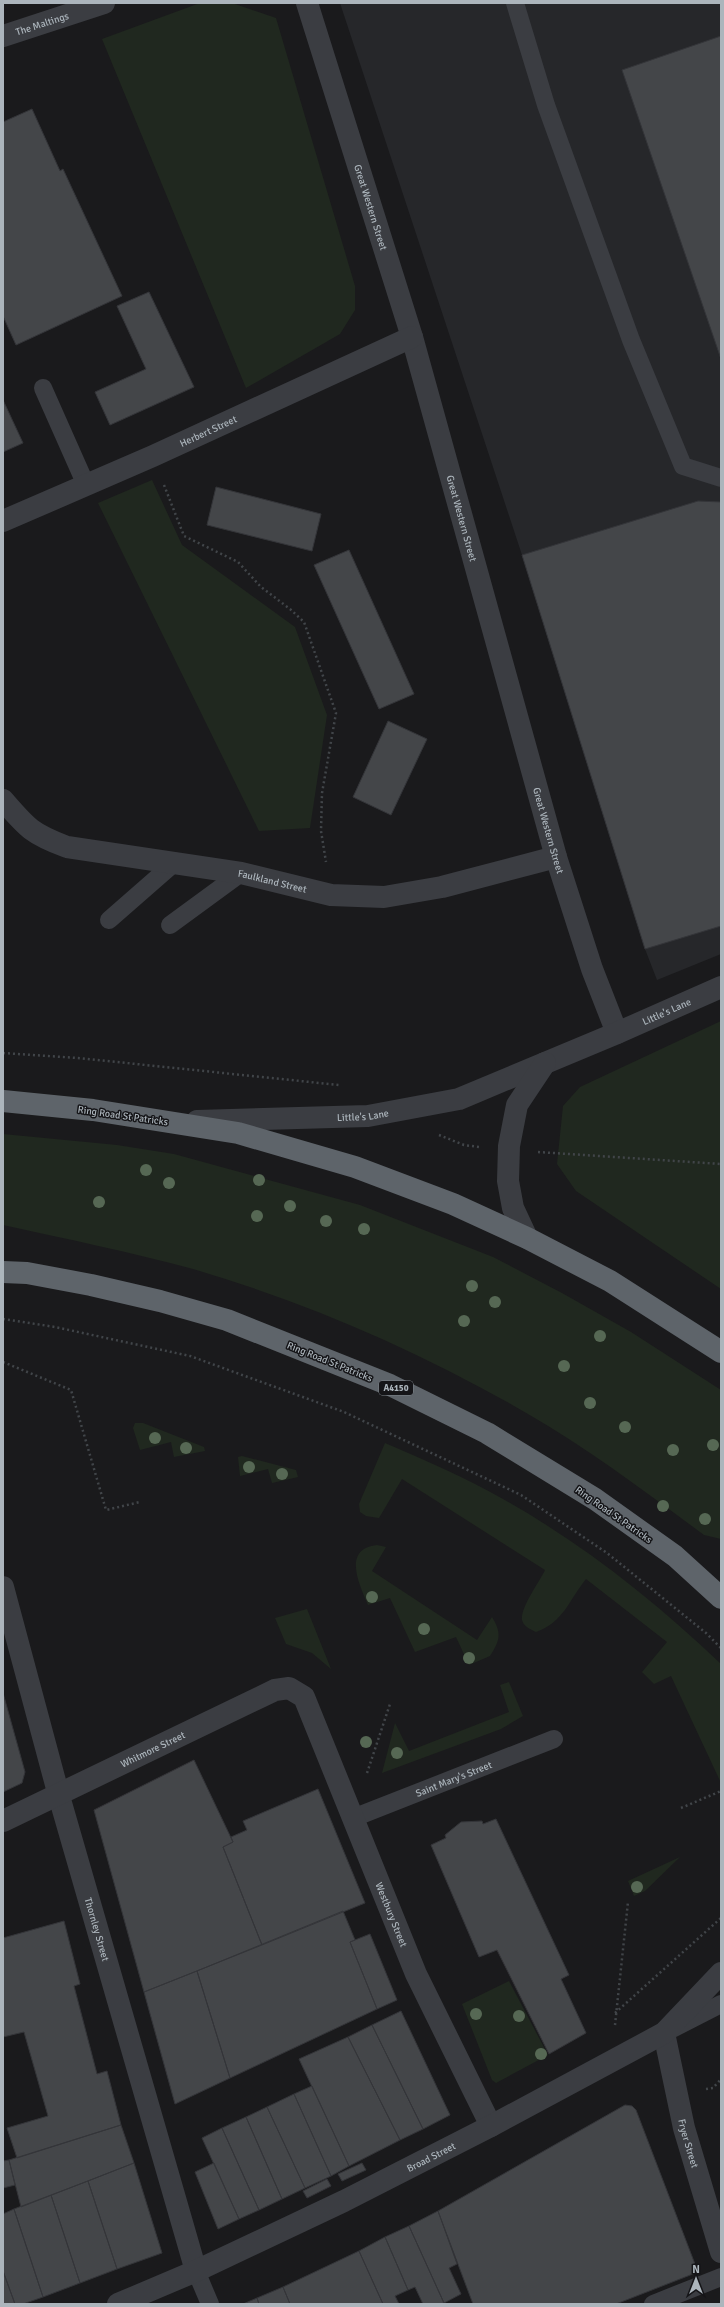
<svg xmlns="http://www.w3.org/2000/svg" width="724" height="2307" viewBox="0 0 724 2307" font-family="Signika,sans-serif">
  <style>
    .built { fill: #26272a }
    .green { fill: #20281f }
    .building { fill: #444649; stroke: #343539 }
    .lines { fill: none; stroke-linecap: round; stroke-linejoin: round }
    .path { stroke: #414549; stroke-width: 2.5; stroke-dasharray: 2 3; stroke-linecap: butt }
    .service { stroke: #3b3d42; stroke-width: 18 }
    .minor { stroke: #3b3d42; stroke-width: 22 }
    .trunk { stroke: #5e646a; stroke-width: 22 }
    .tree { fill: #566854 }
    .labels { text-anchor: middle; stroke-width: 3; stroke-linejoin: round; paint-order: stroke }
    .shield { fill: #151518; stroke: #7f858b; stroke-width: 1 }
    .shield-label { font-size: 9px; font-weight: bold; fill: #acb5bc }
    .street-label { font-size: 10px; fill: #acb5bc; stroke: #151518 }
  </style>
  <rect width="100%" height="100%" fill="#1a1a1c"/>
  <path class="built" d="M340 3H721V954L657 980 645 949 522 555Z"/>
  <path class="green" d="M200 3H232L276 18 355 286V310L340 334 246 388 102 39Z
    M152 480 182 545 295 627 327 715 310 828 259 831 98 503Z
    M721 1021V1289L576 1191 557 1164 563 1106 580 1087Z
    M3 1134 117 1145 174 1154 360 1205 493 1257 562 1293 631 1332 721 1390V1539L704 1535C647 1493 590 1450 528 1414 424 1353 309 1303 193 1269 130 1252 67 1239 3 1225Z
    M135 1423H143L204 1447 205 1451 174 1457 171 1442 140 1450 133 1428Z
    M385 1443C425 1460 466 1478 503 1499 583 1544 655 1601 721 1664V1783L671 1676 654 1684 642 1672 667 1642 586 1579C569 1600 564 1622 536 1632 530 1629 524 1627 522 1620 520 1608 540 1581 545 1570L402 1479 379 1518 366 1516 360 1512 359 1504Z
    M242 1456 296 1470 298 1477 272 1483 268 1469 240 1476 238 1457Z
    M377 1545 386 1547 372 1571 477 1640 492 1617C502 1633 500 1641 490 1656L469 1665 456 1637 415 1652 390 1598 368 1605C359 1584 342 1549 377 1545Z
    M307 1609 331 1669 312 1653 286 1644 275 1618Z
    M509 1682 523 1716 501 1729 382 1773 395 1723 409 1751 509 1712 500 1685Z
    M680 1857 645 1891 634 1896 628 1881Z
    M509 1981 548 2055 496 2083 492 2080 462 2004Z"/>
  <path class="building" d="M721 36V359L622 70Z
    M32 109 60 171 63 169 122 296 16 345 3 316V122Z
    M149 292 194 387 110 425 95 392 146 369 117 306Z
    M3 400 23 443 3 452Z
    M216 487 321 514 312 551 207 525Z
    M698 501 721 502V926L645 949 522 555Z
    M349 550 414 694 379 709 314 565Z
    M388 721 427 739 391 815 353 797Z
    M3 1693 25 1772 22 1783 3 1792Z
    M194 1760 233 1842 223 1847 262 1945 144 1992 94 1810Z
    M318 1789 365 1903 262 1945 223 1847 233 1842 231 1837 247 1830 243 1821Z
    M496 1819 569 1975 561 1979 586 2033 549 2054 497 1950 479 1957 431 1845 446 1838 445 1835 461 1822 482 1821 483 1824Z
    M343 1911 355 1940 350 1942 377 2009 230 2078 197 1971Z
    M64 1921 80 1984 74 1986 97 2074 107 2071 121 2125 17 2158 7 2128 48 2116 24 2032 3 2037V1938Z
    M370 1934 397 2000 377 2009 350 1942Z
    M197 1971 230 2078 175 2104 144 1992Z
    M401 2011 450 2115 423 2129 372 2025Z
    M372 2025 423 2129 400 2140 348 2037Z
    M348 2037 400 2140 349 2166 299 2059Z
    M312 2086 349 2166 331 2176 294 2094Z
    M294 2094 331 2176 305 2188 267 2107Z
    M625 2105 632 2106 636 2110 698 2272 616 2304H473L438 2211Z
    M267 2107 305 2188 282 2199 246 2117Z
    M246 2117 282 2199 259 2210 222 2128Z
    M121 2125 134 2163 21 2207 9 2160Z
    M222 2128 259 2210 239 2219 202 2138Z
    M9 2160 15 2185 3 2188V2161Z
    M134 2163 162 2253 117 2269 88 2181Z
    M214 2163 239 2219 218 2229 195 2172Z
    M362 2163 366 2170 342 2181 338 2174Z
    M327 2179 331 2186 307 2198 303 2191Z
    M88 2181 117 2269 80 2283 51 2195Z
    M51 2195 80 2283 43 2297 14 2209Z
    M14 2209 43 2297 23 2304H15L3 2271V2214Z
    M438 2211 457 2264 449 2268 461 2294 444 2303 409 2226Z
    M409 2226 444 2303 440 2304H423L415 2287 408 2290 385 2237Z
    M385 2237 408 2290 395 2296 399 2304H383L359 2251Z
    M359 2251 383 2304H290L283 2287Z
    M3 2271 15 2304H3Z
    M283 2287 290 2304H259L257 2298Z
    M257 2298 259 2304H243Z"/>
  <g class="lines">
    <path class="path" d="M164 485 184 536 238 562 261 587 290 609 304 622 336 713 322 793 321 831 326 862
      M3 1053 78 1058 339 1085
      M439 1135 464 1145 479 1147
      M538 1152 721 1164
      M3 1319 55 1327 190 1356 344 1412 521 1495 607 1553 706 1633 721 1648
      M3 1362 71 1390 106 1510 140 1502
      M367 1773 390 1704
      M681 1808 721 1791
      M615 2013 721 1918
      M615 2025 628 1902
      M706 2089 713 2088 721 2079"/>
    <g class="service">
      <path d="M515 3 546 105 631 340 683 466 721 478"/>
      <path d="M43 388 86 485"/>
      <path d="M109 920 173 864"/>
      <path d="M170 925 241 873"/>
      <path id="s1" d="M353 1818 554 1739"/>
      <path d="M672 2029 721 2004"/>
      <path d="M196 2271 210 2304"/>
      <path d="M653 2304 721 2277"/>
    </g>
    <g class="minor">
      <path id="s2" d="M307 3 412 337 556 857 592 969 617 1033"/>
      <path id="s3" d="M3 36 104 3"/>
      <path id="s4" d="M3 521 153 456 412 337"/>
      <path id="s5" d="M3 800C27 828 32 834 67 847L241 873 331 895 384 897 442 887 556 857"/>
      <path id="s6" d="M197 1121 368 1116 459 1099 617 1033 721 987"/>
      <path d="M527 1238 513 1208 508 1181 509 1146 517 1105 545 1063"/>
      <path id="s7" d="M3 1587 59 1796 196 2271"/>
      <path id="s8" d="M3 1821 275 1690 289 1688 304 1697 416 1974 491 2126"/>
      <path id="s9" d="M664 2033 684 2128 721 2252"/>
      <path id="s10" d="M118 2304 196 2271 344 2201 491 2126 664 2033 721 1973"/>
    </g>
    <path class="trunk" d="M3 1101 93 1110 238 1133 355 1167 453 1204 527 1238 610 1281 721 1352
      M3 1272 27 1273 91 1285 160 1301 227 1320 390 1385 487 1433 595 1499 675 1556 721 1598"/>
  </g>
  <g class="tree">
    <circle cx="146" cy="1170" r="6"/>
    <circle cx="259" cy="1180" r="6"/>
    <circle cx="169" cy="1183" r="6"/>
    <circle cx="99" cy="1202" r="6"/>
    <circle cx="290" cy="1206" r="6"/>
    <circle cx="257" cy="1216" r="6"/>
    <circle cx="326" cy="1221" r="6"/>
    <circle cx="364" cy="1229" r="6"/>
    <circle cx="472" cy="1286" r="6"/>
    <circle cx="495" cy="1302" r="6"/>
    <circle cx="464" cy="1321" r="6"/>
    <circle cx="600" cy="1336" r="6"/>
    <circle cx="564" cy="1366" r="6"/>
    <circle cx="590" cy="1403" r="6"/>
    <circle cx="625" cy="1427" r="6"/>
    <circle cx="155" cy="1438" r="6"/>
    <circle cx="713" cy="1445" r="6"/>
    <circle cx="186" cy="1448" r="6"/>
    <circle cx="673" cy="1450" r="6"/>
    <circle cx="249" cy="1467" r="6"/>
    <circle cx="282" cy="1474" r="6"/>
    <circle cx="663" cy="1506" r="6"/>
    <circle cx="705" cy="1519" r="6"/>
    <circle cx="372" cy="1597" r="6"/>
    <circle cx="424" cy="1629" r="6"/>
    <circle cx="469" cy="1658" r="6"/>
    <circle cx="366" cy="1742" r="6"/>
    <circle cx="397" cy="1753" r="6"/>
    <circle cx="637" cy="1887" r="6"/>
    <circle cx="476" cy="2014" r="6"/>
    <circle cx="519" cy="2016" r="6"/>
    <circle cx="541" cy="2054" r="6"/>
  </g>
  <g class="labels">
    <rect class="shield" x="379" y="1381" width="34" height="14" rx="3"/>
    <g class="shield-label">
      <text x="396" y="1391">A4150</text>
    </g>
    <g class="street-label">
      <text dy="4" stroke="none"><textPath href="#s3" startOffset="41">The Maltings</textPath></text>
      <text dy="4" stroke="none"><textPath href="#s2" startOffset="214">Great Western Street</textPath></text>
      <text dy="4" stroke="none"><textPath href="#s4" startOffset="224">Herbert Street</textPath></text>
      <text dy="4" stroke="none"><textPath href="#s2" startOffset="538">Great Western Street</textPath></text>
      <text dy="4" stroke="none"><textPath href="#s2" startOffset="862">Great Western Street</textPath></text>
      <text dy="4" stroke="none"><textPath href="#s5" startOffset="289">Faulkland Street</textPath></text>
      <text dy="4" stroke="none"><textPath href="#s6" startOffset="489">Little's Lane</textPath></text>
      <text transform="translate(123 1115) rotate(8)" y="4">Ring Road St Patricks</text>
      <text dy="4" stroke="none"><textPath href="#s6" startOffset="166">Little's Lane</textPath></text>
      <text transform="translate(330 1361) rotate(22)" y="4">Ring Road St Patricks</text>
      <text transform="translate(614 1514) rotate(35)" y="4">Ring Road St Patricks</text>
      <text dy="4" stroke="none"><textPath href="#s8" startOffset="166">Whitmore Street</textPath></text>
      <text dy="4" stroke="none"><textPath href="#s1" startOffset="108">Saint Mary's Street</textPath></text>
      <text dy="4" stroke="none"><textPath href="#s8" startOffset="568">Westbury Street</textPath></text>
      <text dy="4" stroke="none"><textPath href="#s7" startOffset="355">Thornley Street</textPath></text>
      <text dy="4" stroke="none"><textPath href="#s9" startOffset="113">Fryer Street</textPath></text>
      <text dy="4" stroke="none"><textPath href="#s10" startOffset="346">Broad Street</textPath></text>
    </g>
  </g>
  <rect width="724" height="2307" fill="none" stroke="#acb5bc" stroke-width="8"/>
  <g transform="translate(696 2279)" stroke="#151518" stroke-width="3" paint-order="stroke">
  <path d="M0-3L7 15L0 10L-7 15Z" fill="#acb5bc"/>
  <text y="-6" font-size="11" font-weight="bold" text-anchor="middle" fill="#acb5bc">N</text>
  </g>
</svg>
